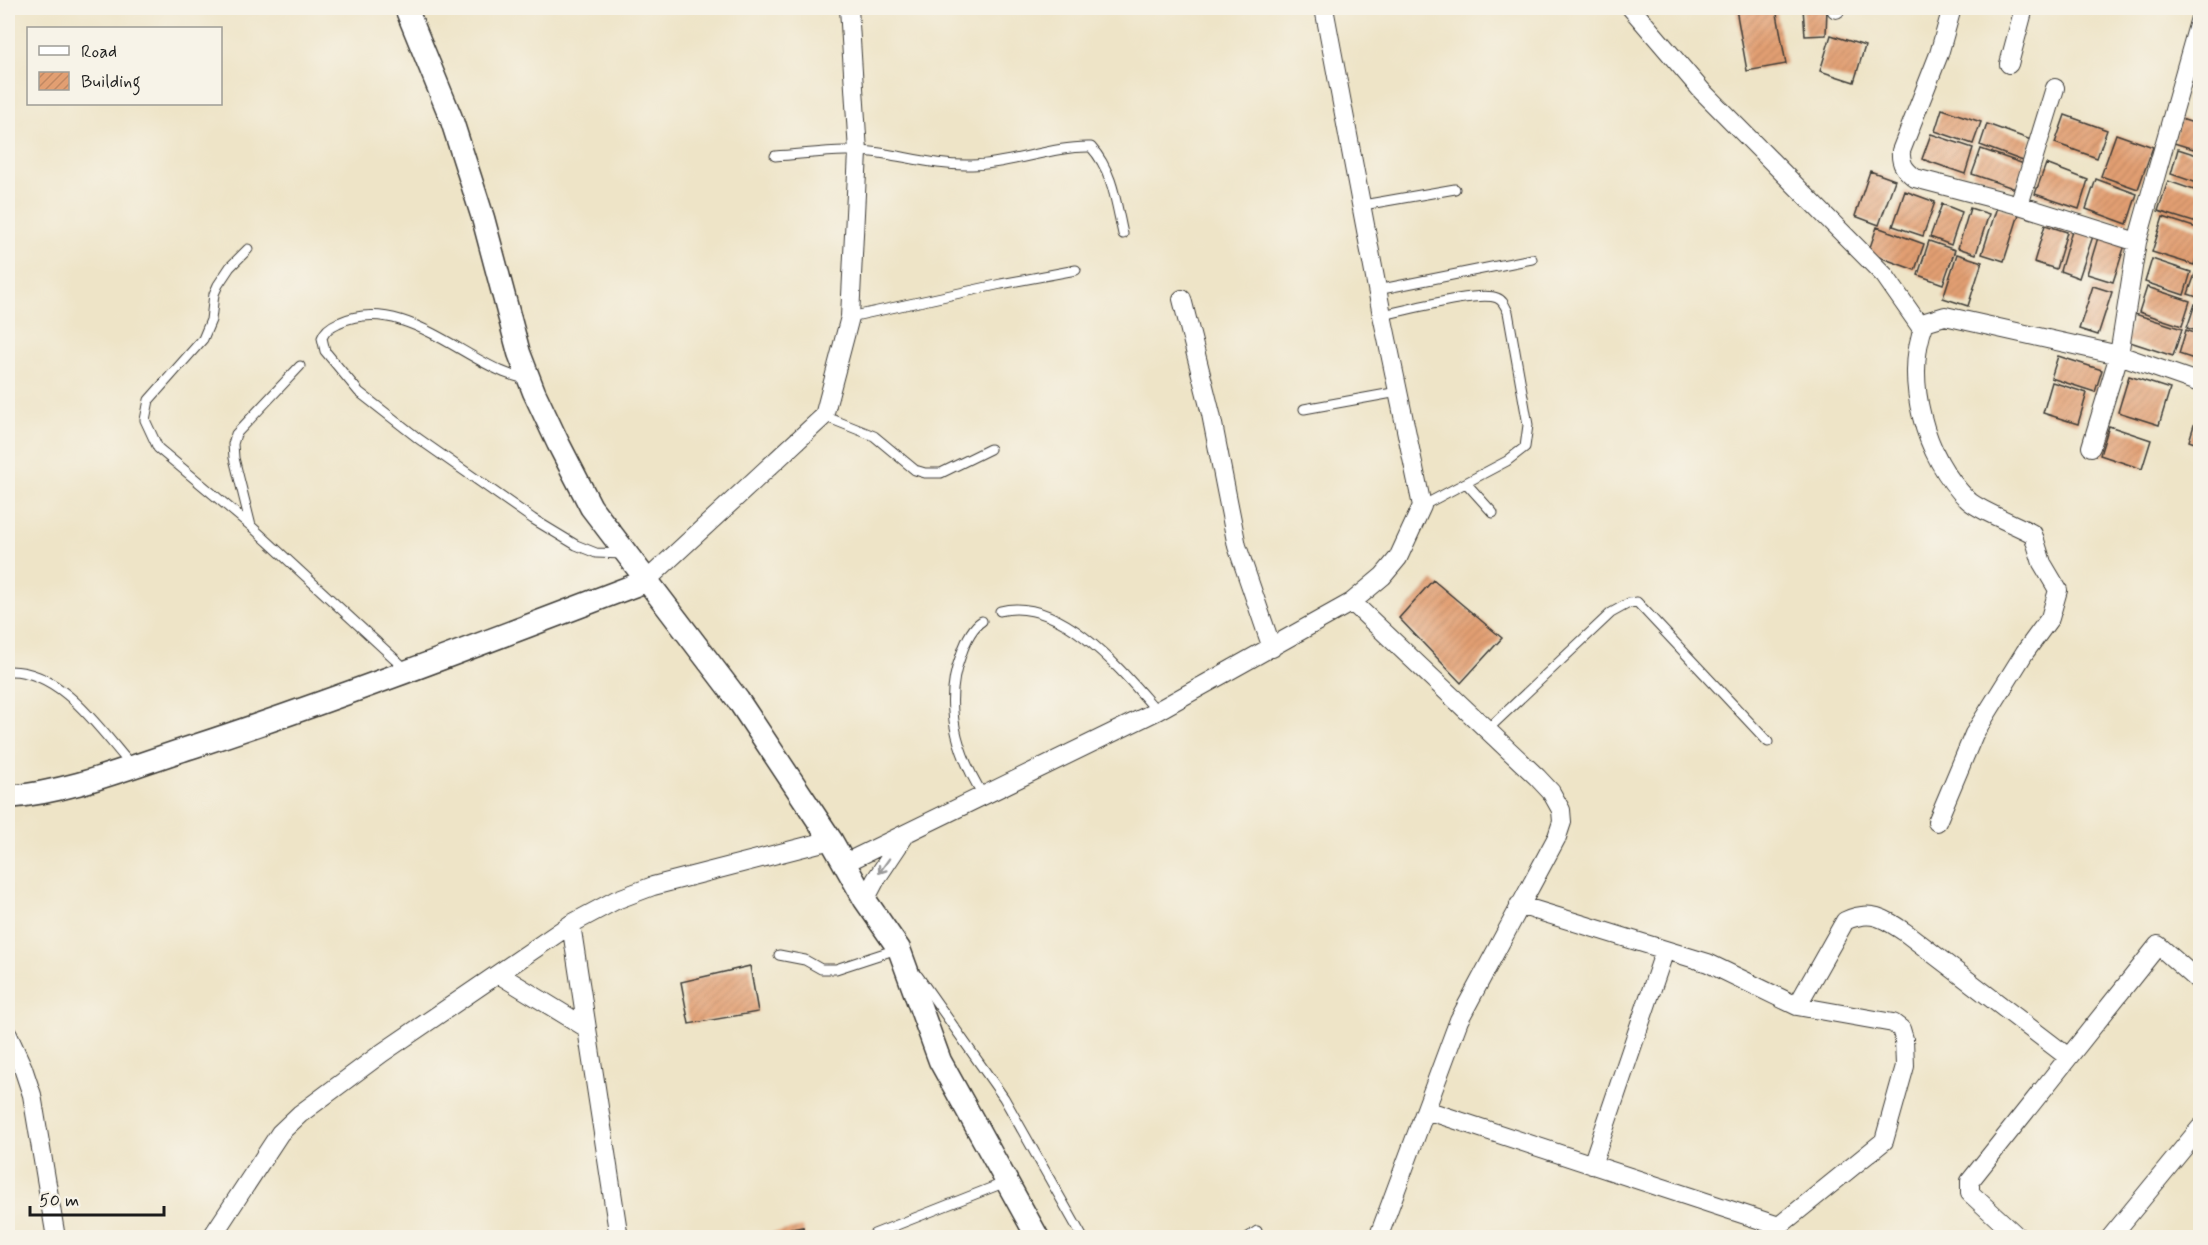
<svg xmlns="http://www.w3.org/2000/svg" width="2208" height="1245" viewBox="0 0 2208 1245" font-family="Mynerve,sans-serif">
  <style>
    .building { fill: url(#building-hatch) }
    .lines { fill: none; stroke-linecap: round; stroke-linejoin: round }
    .service-casing { stroke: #3c3a36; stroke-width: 11 }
    .minor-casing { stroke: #3c3a36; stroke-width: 20 }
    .tertiary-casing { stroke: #3c3a36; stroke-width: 25 }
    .service { stroke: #fff; stroke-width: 9 }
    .minor { stroke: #fff; stroke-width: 18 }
    .tertiary { stroke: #fff; stroke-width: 22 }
    .oneway { stroke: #999 }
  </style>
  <defs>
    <pattern id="building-hatch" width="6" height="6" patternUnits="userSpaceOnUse" patternTransform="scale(1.5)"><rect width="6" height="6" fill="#e29f72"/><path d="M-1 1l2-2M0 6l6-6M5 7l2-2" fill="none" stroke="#c18862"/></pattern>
  </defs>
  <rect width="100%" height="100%" fill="#f7f3e8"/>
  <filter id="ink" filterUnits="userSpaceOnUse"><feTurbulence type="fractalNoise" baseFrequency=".0167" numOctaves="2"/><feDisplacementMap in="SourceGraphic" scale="12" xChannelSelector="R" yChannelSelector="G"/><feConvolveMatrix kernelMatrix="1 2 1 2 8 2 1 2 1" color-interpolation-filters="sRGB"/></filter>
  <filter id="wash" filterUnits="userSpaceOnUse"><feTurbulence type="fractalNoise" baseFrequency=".008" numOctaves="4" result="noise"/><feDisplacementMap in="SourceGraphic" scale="24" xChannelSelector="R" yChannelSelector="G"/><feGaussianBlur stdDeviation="1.35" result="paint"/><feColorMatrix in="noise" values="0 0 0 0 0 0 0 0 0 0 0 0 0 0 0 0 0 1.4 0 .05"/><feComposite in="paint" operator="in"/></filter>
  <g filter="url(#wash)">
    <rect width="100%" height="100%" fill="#eee4c7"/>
    <g id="blocks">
      <path class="building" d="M1744 8H1776L1786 64 1747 71 1736 9Z
        M1803 8H1827L1826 35 1805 36Z
        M1831 35 1865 46 1854 82 1820 71Z
        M1942 109 1981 122 1973 144 1935 131Z
        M2065 115 2107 130 2097 158 2055 143Z
        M2181 119 2200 125V151L2174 143Z
        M1987 124 2031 140 2023 161 1980 145Z
        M1931 134 1973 148 1965 174 1922 159Z
        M2116 134 2153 147 2138 189 2101 176Z
        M1981 149 2024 164 2016 189 1972 174Z
        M2178 149 2200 156V184L2171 174Z
        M2046 164 2088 180 2079 209 2035 194Z
        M1870 171 1895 180 1879 225 1855 216Z
        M2096 179 2137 194 2127 224 2086 209Z
        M2168 181 2200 192V224L2158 211Z
        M1905 191 1935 202 1923 236 1893 226Z
        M1942 204 1962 212 1951 245 1930 237Z
        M1997 207 2019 214 2004 261 1982 254Z
        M1970 208 1989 214 1976 254 1958 248Z
        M2163 217 2200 229V244L2194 265 2152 252Z
        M2045 225 2067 232 2056 269 2034 262Z
        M1877 227 1924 244 1915 270 1868 253Z
        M2072 230 2093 236 2079 278 2060 271Z
        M2099 234 2126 242 2113 282 2087 274Z
        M1929 241 1955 250 1943 284 1918 275Z
        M1957 254 1982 262 1968 306 1943 298Z
        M2152 259 2191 272 2184 295 2145 282Z
        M2195 274 2200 276V298L2188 294Z
        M2093 286 2112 292 2098 335 2079 329Z
        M2147 287 2190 301 2182 326 2139 312Z
        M2195 304 2200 306V332L2187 328Z
        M2135 314 2182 329 2173 356 2127 341Z
        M2186 330 2200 335V361L2179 354Z
        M2058 356 2102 370 2095 392 2051 378Z
        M2129 376 2170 389 2159 425 2118 412Z
        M2052 382 2087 393 2078 424 2043 413Z
        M2200 406V445L2189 441Z
        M2109 426 2151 440 2142 469 2100 455Z
        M1433 580 1502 638 1461 683 1399 618Z
        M750 966 758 1012 689 1024 681 982Z
        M803 1227 805 1238H755V1236Z"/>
    </g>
  </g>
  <g filter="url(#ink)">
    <use href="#blocks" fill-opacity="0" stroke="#3c3a36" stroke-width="1.5"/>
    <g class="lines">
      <g class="service-casing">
        <path id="service" d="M775 156C811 154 851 147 886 154 915 159 942 166 972 165 1013 164 1051 146 1091 147 1113 171 1116 203 1123 234
          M1363 205 1455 189
          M248 249 230 267 218 285 214 294 211 320 203 339 149 400 145 420 158 448 251 526
          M1377 290 1532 259
          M1382 315C1404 311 1479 290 1497 298 1503 300 1505 306 1508 312L1528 425 1525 447 1507 461 1422 506
          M850 317 1001 284 1076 270
          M300 366 236 434 233 444 234 458 251 526 407 670
          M528 380C519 377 509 375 501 371 451 349 396 296 338 323 331 326 325 330 322 338L325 351 359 392 419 439 533 519 576 545 596 553 624 554
          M1304 409 1398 392
          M824 416 874 436 915 470 925 473H941L990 449
          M1466 483 1493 513
          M1000 611C1061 596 1122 671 1157 711
          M982 621C971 628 965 643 961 655 942 705 957 753 983 795
          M8 671C61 669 100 730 132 766
          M1487 730 1611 613 1629 603 1637 602 1768 742
          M779 955 805 960 821 969H836L897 949
          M918 976 1004 1098 1083 1238
          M874 1234 1006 1182
          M1247 1238 1257 1231"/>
      </g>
      <g class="minor-casing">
        <path id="minor" d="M1324 8 1382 315 1422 506 1398 558 1383 576 1352 602
          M1631 8 1702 91 1885 276 1922 329
          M1952 8 1939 54 1901 151C1900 164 1905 170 1915 178L2019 205 2137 242
          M1836 9V8
          M2009 64 2024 8
          M2019 205 2055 88
          M1182 299 1211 414 1237 546 1272 648
          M2091 447 2119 355 2137 242 2200 18
          M646 581 824 416 850 317 858 152 849 8
          M1937 822 1974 734 2025 652 2050 618 2058 590 2042 563 2033 534C2017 525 1978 510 1968 500 1924 457 1903 379 1925 322L1945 316 2119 355 2200 383
          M845 863 1157 711 1352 602 1537 777 1551 792 1561 810 1562 822 1557 837 1459 1020 1378 1238
          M865 900 876 879 906 834
          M571 924 619 1238
          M500 975 585 1027
          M1797 1006 1845 921C1871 909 1884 918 1906 933L2068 1057
          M8 1035 23 1068 32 1095 56 1238
          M1426 1110 1779 1226 1884 1141 1905 1066 1904 1039 1901 1029 1893 1023 1797 1006 1708 963 1519 905
          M1592 1165 1665 950
          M211 1238 280 1133 300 1114 382 1053 571 924 616 900 653 886 831 840
          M2019 1238 1970 1193V1181L2158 945 2200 982
          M2110 1238 2200 1128"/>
      </g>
      <g class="tertiary-casing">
        <path id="tertiary" d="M406 8 451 118 483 218 519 353 534 392 558 443 591 507 738 700 831 840 865 900 899 949 940 1061 1038 1238
          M8 797C72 792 134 765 195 746 347 696 496 638 646 581"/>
      </g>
      <use href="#service" class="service"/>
      <use href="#minor" class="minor"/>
      <use href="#tertiary" class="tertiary"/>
    </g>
    <defs><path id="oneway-shaft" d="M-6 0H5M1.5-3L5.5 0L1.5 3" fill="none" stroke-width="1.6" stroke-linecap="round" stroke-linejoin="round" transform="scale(1.5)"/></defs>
    <use class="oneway" href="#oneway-shaft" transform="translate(884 866) rotate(125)"/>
  </g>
  <rect width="2208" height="1245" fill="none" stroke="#f7f3e8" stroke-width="30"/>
  <rect x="27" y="27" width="195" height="78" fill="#f7f3e8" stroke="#9f9d96" stroke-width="1.5"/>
  <rect x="39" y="46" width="30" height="9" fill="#ffffff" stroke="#9f9d96" stroke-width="1.5"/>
  <text x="81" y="57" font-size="18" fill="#1c1c1c">Road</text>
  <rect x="39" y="72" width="30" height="18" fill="url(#building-hatch)" stroke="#9f9d96" stroke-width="1.5"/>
  <text x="81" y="87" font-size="18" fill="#1c1c1c">Building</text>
  <path d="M30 1206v9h134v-9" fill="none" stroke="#1c1c1c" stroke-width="3"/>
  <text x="39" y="1206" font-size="18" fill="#1c1c1c" stroke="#f7f3e8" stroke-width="4.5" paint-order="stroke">50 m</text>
</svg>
